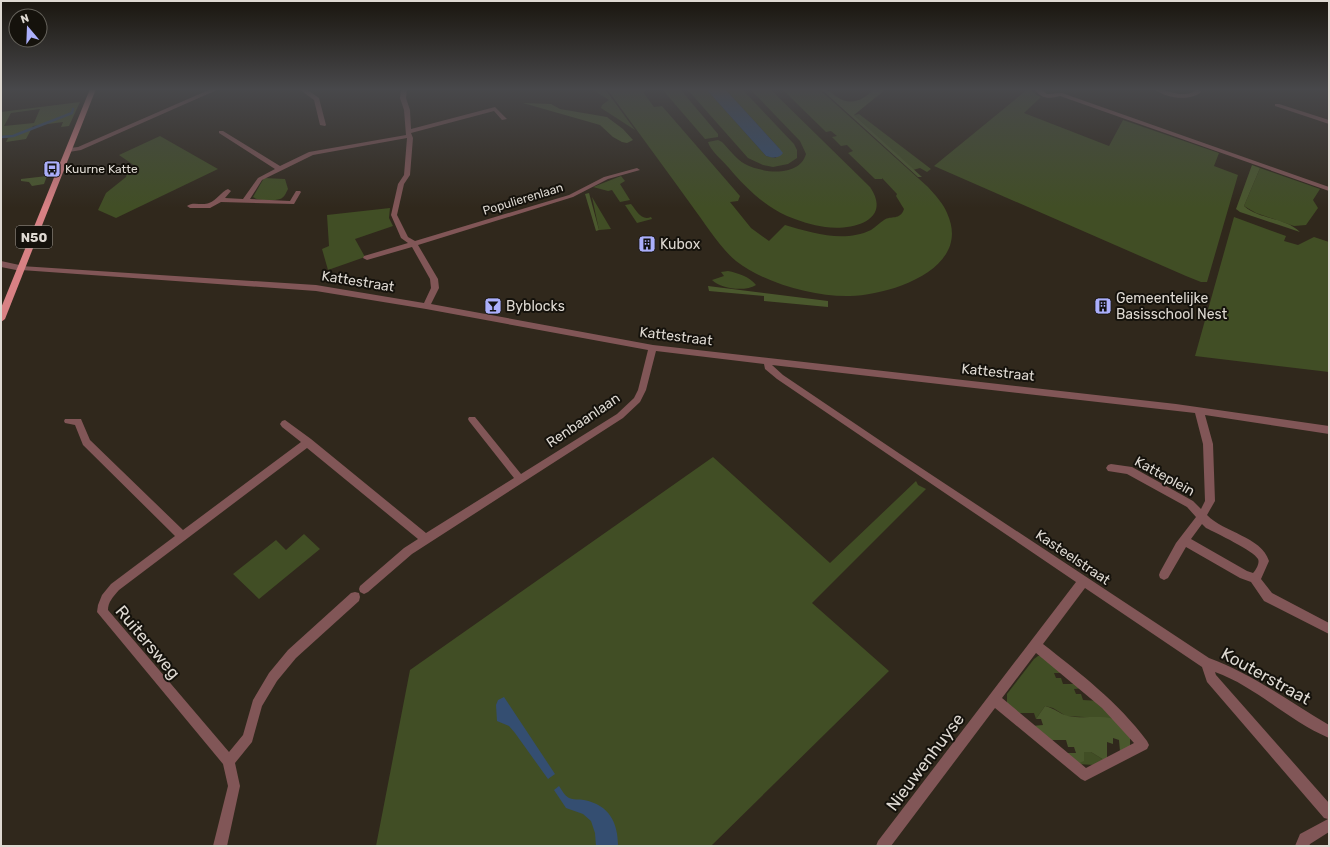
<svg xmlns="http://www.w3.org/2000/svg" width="1330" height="847" viewBox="0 0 1330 847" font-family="Rubik,sans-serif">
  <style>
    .green { fill: #414e25 }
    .forest { fill: #4a582d; fill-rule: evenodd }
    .water { fill: #344e71 }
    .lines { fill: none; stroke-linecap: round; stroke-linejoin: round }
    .stream { stroke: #344e71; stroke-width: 2.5 }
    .minor { fill: #815657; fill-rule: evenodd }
    .tertiary { fill: #815657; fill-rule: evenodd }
    .primary { fill: #d88184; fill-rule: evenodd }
    .labels { text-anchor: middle; stroke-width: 4; stroke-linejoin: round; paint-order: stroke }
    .far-poi-label { font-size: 12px; fill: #ded9d2; stroke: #15120c; text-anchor: start }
    .far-street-label { font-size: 12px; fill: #ded9d2; stroke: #15120c }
    .shield { fill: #15120c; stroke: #a29d97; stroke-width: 1 }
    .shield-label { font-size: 13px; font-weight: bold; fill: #ded9d2 }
    .poi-label { font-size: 14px; fill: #ded9d2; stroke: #15120c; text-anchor: start }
    .street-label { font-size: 14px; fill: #ded9d2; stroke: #15120c }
    .near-street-label { font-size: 17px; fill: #ded9d2; stroke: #15120c }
  </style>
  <rect width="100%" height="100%" fill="#30281c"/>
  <path class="green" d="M592 89H605L635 130 601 108 602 105 609 100Z
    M607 89H650L643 92 654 107 662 106 740 196 738 201 730 202 751 228 769 241 785 225C812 233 844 243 871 230 876 227 879 223 884 220 891 215 900 221 904 209L896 196 897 194 882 178V179H875L848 153 853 151 847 145 841 146 832 137 837 136 831 131 826 132 782 89H819L928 187C935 195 943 203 947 213 973 269 890 295 850 296 814 297 764 283 736 261 721 249 704 222 692 206 664 167 635 128 607 89Z
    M662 89H680L718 134V137L705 139Z
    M687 89H706L766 156 776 158 779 148 725 89H742L794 144 797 150V158L788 164 773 167 763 165 748 158Z
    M750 89H770L870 187C893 221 851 231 825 227 812 225 799 221 787 216 763 205 745 187 729 168 723 161 710 150 708 142L718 140 722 142C729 149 736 159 745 164 762 173 799 178 806 154L800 141Z
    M1028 89H1031L1036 95 1041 97 1024 113 1109 146 1123 120 1219 153 1214 166 1238 175 1207 282H1201L1186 276 934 166Z
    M859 114 931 169 927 172 920 168 913 170 854 115Z
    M160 136 218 169 116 218 98 210 106 193 126 177 128 169 135 166 119 155Z
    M1260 168 1320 189 1313 200 1318 208 1306 225 1294 226 1256 213 1244 206Z
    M621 176 625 181 620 184 630 200 620 202 612 190 608 191 593 187Z
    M264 178 285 179 288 189C286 193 284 198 280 199 274 201 258 201 253 197Z
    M592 197 611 229 599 230Z
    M631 204C637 211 641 221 651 217L652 219 637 223 625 205Z
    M390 208 389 218 393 226 355 239 365 257 328 270 322 249 329 246 327 215Z
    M1234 217 1286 236 1284 241 1298 245 1314 237 1329 242V372L1195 356Z
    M728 271C738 273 750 277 756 285 745 292 721 289 712 280L724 276 721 272Z
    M713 457 830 563 916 481 918 485 926 489 812 603 889 671 711 846H376L410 670Z
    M304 534 320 549 259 599 233 574 276 540 286 550Z
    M1038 656H1042L1065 673H1054L1056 678H1061L1063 684H1080L1085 688 1074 689 1076 694H1081L1083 700 1100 701 1119 719 1066 716 1053 708 1045 706 1036 719 1034 713H1017L1007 705V694L1034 659Z
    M1084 752H1091L1104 760 1095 765 1077 764Z"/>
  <path class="forest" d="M821 89C829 89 831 93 837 97 851 107 865 99 874 89H886L854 115 922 177H918Z
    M80 102 69 126 61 127 63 122 33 126 26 139 6 142 8 138H1V112ZM40 109 34 123 4 126 11 113Z
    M523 103 551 104 560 109 607 117 623 129 633 140 627 143 622 142 613 137 600 125Z
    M1252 165 1260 168 1244 206C1260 220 1285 217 1300 232L1240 212 1236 209Z
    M47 176 44 184 32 186 29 182 21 181V179Z
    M589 193 599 230 596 231 585 194Z
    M708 286 828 301V307L764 301V296L709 291Z
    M1045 706C1054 708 1060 714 1068 716 1083 719 1099 715 1115 719L1130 738V746L1120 751 1119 740 1113 738V744L1107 742V759L1104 760 1091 752H1084V761L1077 764 1065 753H1076L1074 747H1068L1066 740H1051L1032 726 1043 725 1041 719H1036Z"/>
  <path class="water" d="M706 89H725L779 148 783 153C779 159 772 158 766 156Z
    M504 697 555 774 548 779 515 733 509 726 497 721 496 705 498 700Z
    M559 786C562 790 564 795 569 798 573 800 579 799 584 800 609 805 618 822 618 846H596L595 833 591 821 583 814 566 808 554 790Z"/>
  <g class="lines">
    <path class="stream" d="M1 137 13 136 72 113 73 109"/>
    <path class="minor" d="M211 89H219L81 150 69 152 66 150 69 148 78 147Z
      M299 89H306L319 98 326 125 325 126 320 125 314 100Z
      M401 89H407L406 98 410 110 411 129 495 107 507 119 502 120 494 111 411 133 413 138 410 175 404 184 397 215 408 237 415 241 569 195 604 177 637 168 640 170 608 179 573 197 418 245 438 279 439 288 431 304 653 345 1176 404 1329 426V434L1205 415 1213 444 1215 501 1207 515C1224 533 1261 536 1269 561L1261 579 1272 593 1329 623V634L1264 601 1251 582 1240 578 1186 547 1168 578 1164 580 1160 578 1159 575 1160 572 1176 543 1196 517 1187 507 1127 474 1108 471 1106 468 1108 465 1111 464 1132 467 1193 501 1201 509 1205 501 1203 444 1195 413 772 365 783 375 900 454 1209 658C1253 674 1289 702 1329 725V738C1288 721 1257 687 1215 672L1216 675 1329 803V832L1310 844 1309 846H1295L1300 834 1328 819 1324 818 1207 682 1202 667 1085 588 1043 644C1081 674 1118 702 1147 741L1149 745 1147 749 1085 781 1081 779 995 708 891 846H876L878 841 1076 582 777 379 765 369 764 364 656 351 646 390 640 402 623 418 412 554 368 592 364 594 360 592 359 589 360 586 404 548 418 539 307 448 119 590C113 597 108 602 108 610L229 752 243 735 253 700 269 673 288 650 351 593 355 592 359 593 360 597 359 601 296 658 277 681 262 706 252 742 235 763 240 786 227 846H213L228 786 223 764 97 612 98 605 102 595 111 584 175 536 83 445 75 425 65 423 64 421 65 419H81L90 440 183 530 301 442 282 427 280 424 282 421 285 420 311 439 426 533 514 478 469 421 468 419 469 417H475L521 474 617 414 634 398 638 390 648 350 426 309 316 291 21 270 17 268 21 266 316 285 424 303 431 288 430 279 412 247 367 260 363 258 364 256 408 243 401 238 391 215 398 184 404 175 407 138 313 155 262 180 250 199 290 201 296 191H300L301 192 294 204 221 202 210 208H190L187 206C193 201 202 206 209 203 217 200 221 192 228 189L231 191 225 198 243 199 258 178 275 169 219 133V131H223L280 166 309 152 406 135 404 110 400 98ZM1202 524 1206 528C1216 533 1254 551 1258 559 1260 563 1256 570 1253 573L1247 571 1191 539ZM1036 653 1102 708 1134 743 1086 768 1002 698Z
      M1034 89H1040L1047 94 1062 93 1329 187V191L1060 96C1050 99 1041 99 1034 89Z
      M1154 89C1168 89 1181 99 1195 91L1193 89H1199L1201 92C1189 102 1166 98 1154 89Z
      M1275 104H1279L1329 120V124L1275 106Z"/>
    <path class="tertiary" d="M1 261 24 266 25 268 21 271 1 267Z"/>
    <path class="primary" d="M90 89H96L5 319 1 322V308Z"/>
  </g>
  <linearGradient id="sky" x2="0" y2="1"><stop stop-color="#1a160f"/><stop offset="0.43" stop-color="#48484b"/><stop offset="1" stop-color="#48484b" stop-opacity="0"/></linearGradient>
  <rect width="1330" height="208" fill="url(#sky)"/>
  <defs>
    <g id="bus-square" transform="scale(0.9)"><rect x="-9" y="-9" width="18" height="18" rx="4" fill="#abaffb" stroke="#15120c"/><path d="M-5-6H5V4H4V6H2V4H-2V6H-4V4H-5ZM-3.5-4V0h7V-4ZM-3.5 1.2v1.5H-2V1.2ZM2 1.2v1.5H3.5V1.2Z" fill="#111"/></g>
    <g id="building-square" transform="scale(0.9)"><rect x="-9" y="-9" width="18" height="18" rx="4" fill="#abaffb" stroke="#15120c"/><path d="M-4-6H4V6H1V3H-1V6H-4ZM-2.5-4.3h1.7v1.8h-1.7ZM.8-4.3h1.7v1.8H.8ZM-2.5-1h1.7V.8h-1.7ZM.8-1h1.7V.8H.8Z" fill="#111"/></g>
    <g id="bar-square" transform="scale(0.9)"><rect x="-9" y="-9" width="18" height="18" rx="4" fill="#abaffb" stroke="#15120c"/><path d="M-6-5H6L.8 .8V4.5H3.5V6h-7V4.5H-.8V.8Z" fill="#111"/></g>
  </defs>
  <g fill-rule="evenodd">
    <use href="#bus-square" x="52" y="169"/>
    <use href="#building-square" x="647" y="244"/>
    <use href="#bar-square" x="493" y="306"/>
    <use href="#building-square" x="1103" y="306"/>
  </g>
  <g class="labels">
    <g class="far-poi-label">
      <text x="65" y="173">Kuurne Katte</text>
    </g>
    <g class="far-street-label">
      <text transform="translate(523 199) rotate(-17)" y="4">Populierenlaan</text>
    </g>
    <rect class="shield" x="16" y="226" width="36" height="22" rx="3"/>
    <g class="shield-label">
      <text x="34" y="242">N50</text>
    </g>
    <g class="poi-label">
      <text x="660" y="249">Kubox</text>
      <text x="1116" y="303">Gemeentelijke<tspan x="1116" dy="16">Basisschool Nest</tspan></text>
      <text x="506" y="311">Byblocks</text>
    </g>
    <g class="street-label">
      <text transform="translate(358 281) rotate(9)" y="5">Kattestraat</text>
      <text transform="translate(676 336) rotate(7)" y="5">Kattestraat</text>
      <text transform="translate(998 372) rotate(6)" y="5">Kattestraat</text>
      <text transform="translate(583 420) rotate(-34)" y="5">Renbaanlaan</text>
      <text transform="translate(1165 476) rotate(29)" y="5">Katteplein</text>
      <text transform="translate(1073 557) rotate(34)" y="5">Kasteelstraat</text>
    </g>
    <g class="near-street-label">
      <text transform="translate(148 642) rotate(50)" y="6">Ruitersweg</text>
      <text transform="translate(1266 676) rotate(29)" y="6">Kouterstraat</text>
      <text transform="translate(925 762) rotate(-53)" y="6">Nieuwenhuyse</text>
    </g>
  </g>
  <rect width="1330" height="847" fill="none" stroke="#ded9d2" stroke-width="4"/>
  <g transform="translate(28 28) rotate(341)"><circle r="19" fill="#15120c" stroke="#65625b"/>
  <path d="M0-3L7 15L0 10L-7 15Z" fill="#abaffb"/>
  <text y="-6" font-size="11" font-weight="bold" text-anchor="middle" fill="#ded9d2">N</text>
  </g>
</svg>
